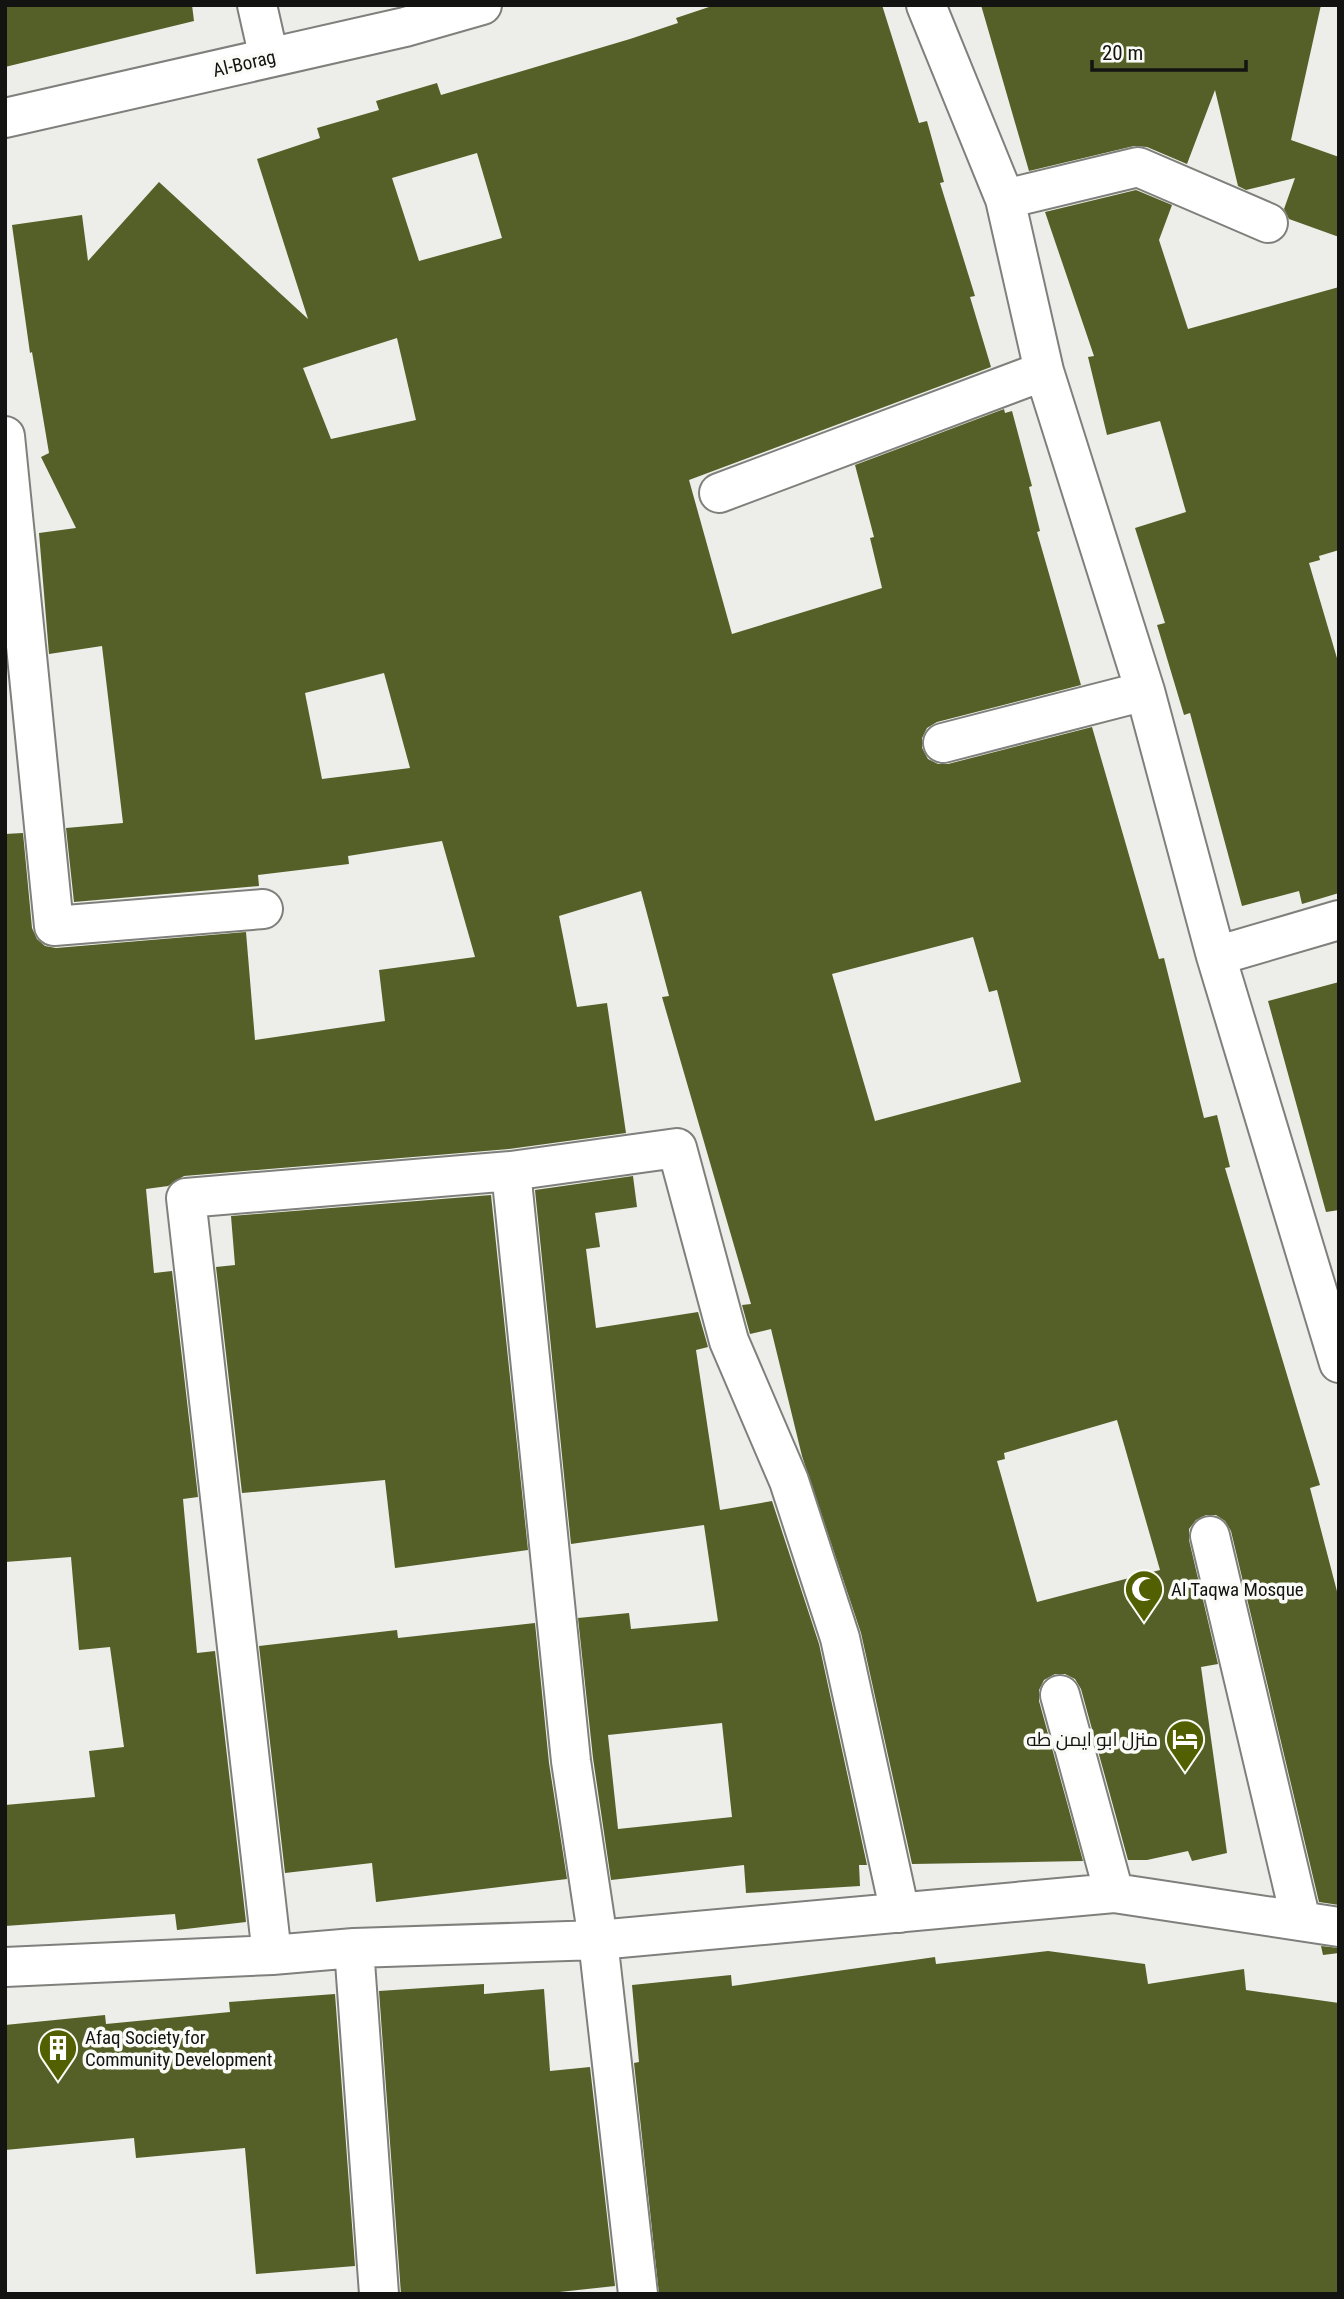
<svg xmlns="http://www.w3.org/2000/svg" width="1344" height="2299" viewBox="0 0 1344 2299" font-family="'Roboto Condensed',Cairo,sans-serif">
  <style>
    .building { fill: #546028; fill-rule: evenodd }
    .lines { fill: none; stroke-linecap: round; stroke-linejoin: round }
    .minor-casing { stroke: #7f807c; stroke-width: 42 }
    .minor { stroke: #fff; stroke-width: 38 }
    .labels { text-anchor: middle; stroke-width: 7; stroke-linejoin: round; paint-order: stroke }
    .street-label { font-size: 19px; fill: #131312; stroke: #fafbf6 }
    .poi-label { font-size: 19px; fill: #131312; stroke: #fafbf6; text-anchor: start }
  </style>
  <rect width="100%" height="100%" fill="#edeee9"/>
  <path class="building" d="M5 5H192L194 21 5 67Z
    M715 5H882L919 123 927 121 944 182 940 183 975 296 970 297 991 367 689 480 732 634 882 588 870 538 874 537 855 465 1004 409 1005 413 1012 411 1032 486 1029 487 1040 531 1037 532 1081 685 937 722 927 728 922 738V748L928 759 938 764H948L1092 727 1159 959 1164 958 1204 1118 1217 1115 1230 1167 1225 1168 1320 1485 1310 1488 1339 1599V1905L1319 1902 1231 1531 1225 1521 1216 1515H1206L1196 1520 1189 1529V1540L1218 1664 1201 1667 1227 1853 1192 1861 1188 1851 1147 1860H1128L1081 1689 1075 1679 1065 1674H1055L1044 1680 1039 1690V1701L1083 1861 912 1864 861 1633 802 1456 771 1329 750 1334 742 1305 751 1304 662 997 669 996 641 891 559 916 577 1007 607 1003 626 1133 509 1149 184 1176 168 1186 146 1189 154 1273 172 1271 198 1497 183 1499 197 1653 215 1651 246 1922 177 1930 175 1914 5 1926V1805L95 1797 89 1751 124 1747 110 1647 79 1650 71 1557 5 1562V834L23 833 32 928 37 939 45 946 56 948 246 932 255 1040 385 1021 379 970 475 957 442 841 348 856 349 864 258 875 259 886 74 902 66 828 123 823 102 646 49 654 39 533 76 528 41 457 49 453 32 352 30 353 12 225 82 215 88 261 159 182 308 319 257 159 320 138 317 128 379 110 376 101 437 83 441 95 630 39 678 23 676 18ZM477 153 502 238 419 261 392 178ZM397 338 416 420 331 439 303 368ZM384 673 410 768 322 779 305 693ZM973 937 989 992 997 990 1021 1082 875 1121 832 974ZM1117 1420 1160 1570 1037 1602 997 1461 1005 1459 1004 1453Z
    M981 5H1321L1291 140 1339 157V237L1289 219 1284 209 1295 178 1246 190 1238 186 1215 90 1187 164 1147 147 1134 146 1029 171Z
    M1136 190 1172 205 1159 240 1188 329 1339 287V550L1319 556 1320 560 1309 563 1339 665V893L1302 904 1299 891 1242 906 1190 713 1184 715 1157 625 1165 623 1135 528 1186 512 1160 421 1107 435 1088 357 1094 356 1045 212Z
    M1339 982V1210L1326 1212 1268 1001Z
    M633 1176 637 1207 595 1213 600 1247 586 1249 596 1328 698 1312 708 1347 696 1350 720 1510 772 1501 819 1644 867 1865H859L860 1886 746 1893 744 1865 611 1880 593 1758 578 1618 629 1613 631 1629 718 1621 704 1525 571 1544 535 1190ZM722 1723 732 1817 618 1829 608 1735Z
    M491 1195 528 1550 395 1568 385 1480 242 1493 216 1267 235 1265 231 1216Z
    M535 1623 549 1763 567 1879 376 1902 372 1863 285 1873 259 1646 397 1630 398 1638Z
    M1321 1946 1339 1948V1953L1323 1955Z
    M1048 1951 1145 1964 1148 1984 1244 1969 1246 1990 1339 2003V2294H659L634 2063 639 2062 632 1985 731 1975 732 1986 935 1957 936 1964Z
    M484 1984V1994L544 1989 550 2071 590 2067 615 2286 541 2294H401L379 1991Z
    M335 1994 355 2266 256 2274 245 2148 136 2158 134 2138 5 2150V2025L105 2015 106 2024 230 2012 229 2002Z"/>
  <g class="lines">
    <g class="minor-casing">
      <path id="minor" d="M257 5 269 58
        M926 5 1005 199 1044 371 1145 691 1216 956 1339 1363
        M5 118 405 27 482 5
        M1005 199 1138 167 1268 223
        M5 436 54 926 263 909
        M719 493 1044 371
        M943 743 1145 691
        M1216 956 1339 920
        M511 1171 571 1761 598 1940 638 2294
        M1210 1536 1301 1921
        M1060 1695 1114 1893
        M354 1948 379 2294
        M272 1955 186 1198 511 1171 677 1148 729 1341 789 1481 840 1638 900 1913
        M5 1967 272 1955 354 1948 598 1940 1114 1893 1339 1927"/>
    </g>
    <use href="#minor" class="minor"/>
  </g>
  <defs>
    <g id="mosque-pin" transform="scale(2.0125)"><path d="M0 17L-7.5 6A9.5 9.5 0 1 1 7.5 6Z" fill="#526002" stroke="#fafbf6"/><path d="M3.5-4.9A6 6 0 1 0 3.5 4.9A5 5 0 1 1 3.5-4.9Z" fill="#fff"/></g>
    <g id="hotel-pin" transform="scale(2.0125)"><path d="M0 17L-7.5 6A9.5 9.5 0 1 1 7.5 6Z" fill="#526002" stroke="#fafbf6"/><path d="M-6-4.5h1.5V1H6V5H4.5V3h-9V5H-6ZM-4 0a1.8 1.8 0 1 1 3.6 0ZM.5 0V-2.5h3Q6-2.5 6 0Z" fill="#fff"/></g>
    <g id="building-pin" transform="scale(2.0125)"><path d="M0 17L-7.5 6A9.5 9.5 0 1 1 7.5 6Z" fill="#526002" stroke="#fafbf6"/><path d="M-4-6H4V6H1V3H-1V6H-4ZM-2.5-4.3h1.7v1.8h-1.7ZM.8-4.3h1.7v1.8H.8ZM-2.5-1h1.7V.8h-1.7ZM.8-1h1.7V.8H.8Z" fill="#fff"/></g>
  </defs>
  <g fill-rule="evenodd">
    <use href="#mosque-pin" x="1144" y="1589"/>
    <use href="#hotel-pin" x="1185" y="1739"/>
    <use href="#building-pin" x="58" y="2048"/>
  </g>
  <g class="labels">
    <g class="street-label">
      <text transform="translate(244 63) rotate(-13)" y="7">Al-Borag</text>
    </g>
    <g class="poi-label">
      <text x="1171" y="1596">Al Taqwa Mosque</text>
      <text x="1158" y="1746" text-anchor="end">منزل ابو ايمن طه</text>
      <text x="85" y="2044">Afaq Society for<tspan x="85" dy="22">Community Development</tspan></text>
    </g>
  </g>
  <rect width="1344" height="2299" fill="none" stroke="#131312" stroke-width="14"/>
  <path d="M1092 60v10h154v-10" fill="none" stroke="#131312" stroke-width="3.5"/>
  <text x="1102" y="60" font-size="21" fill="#131312" stroke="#fafbf6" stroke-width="5" paint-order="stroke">20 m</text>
</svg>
